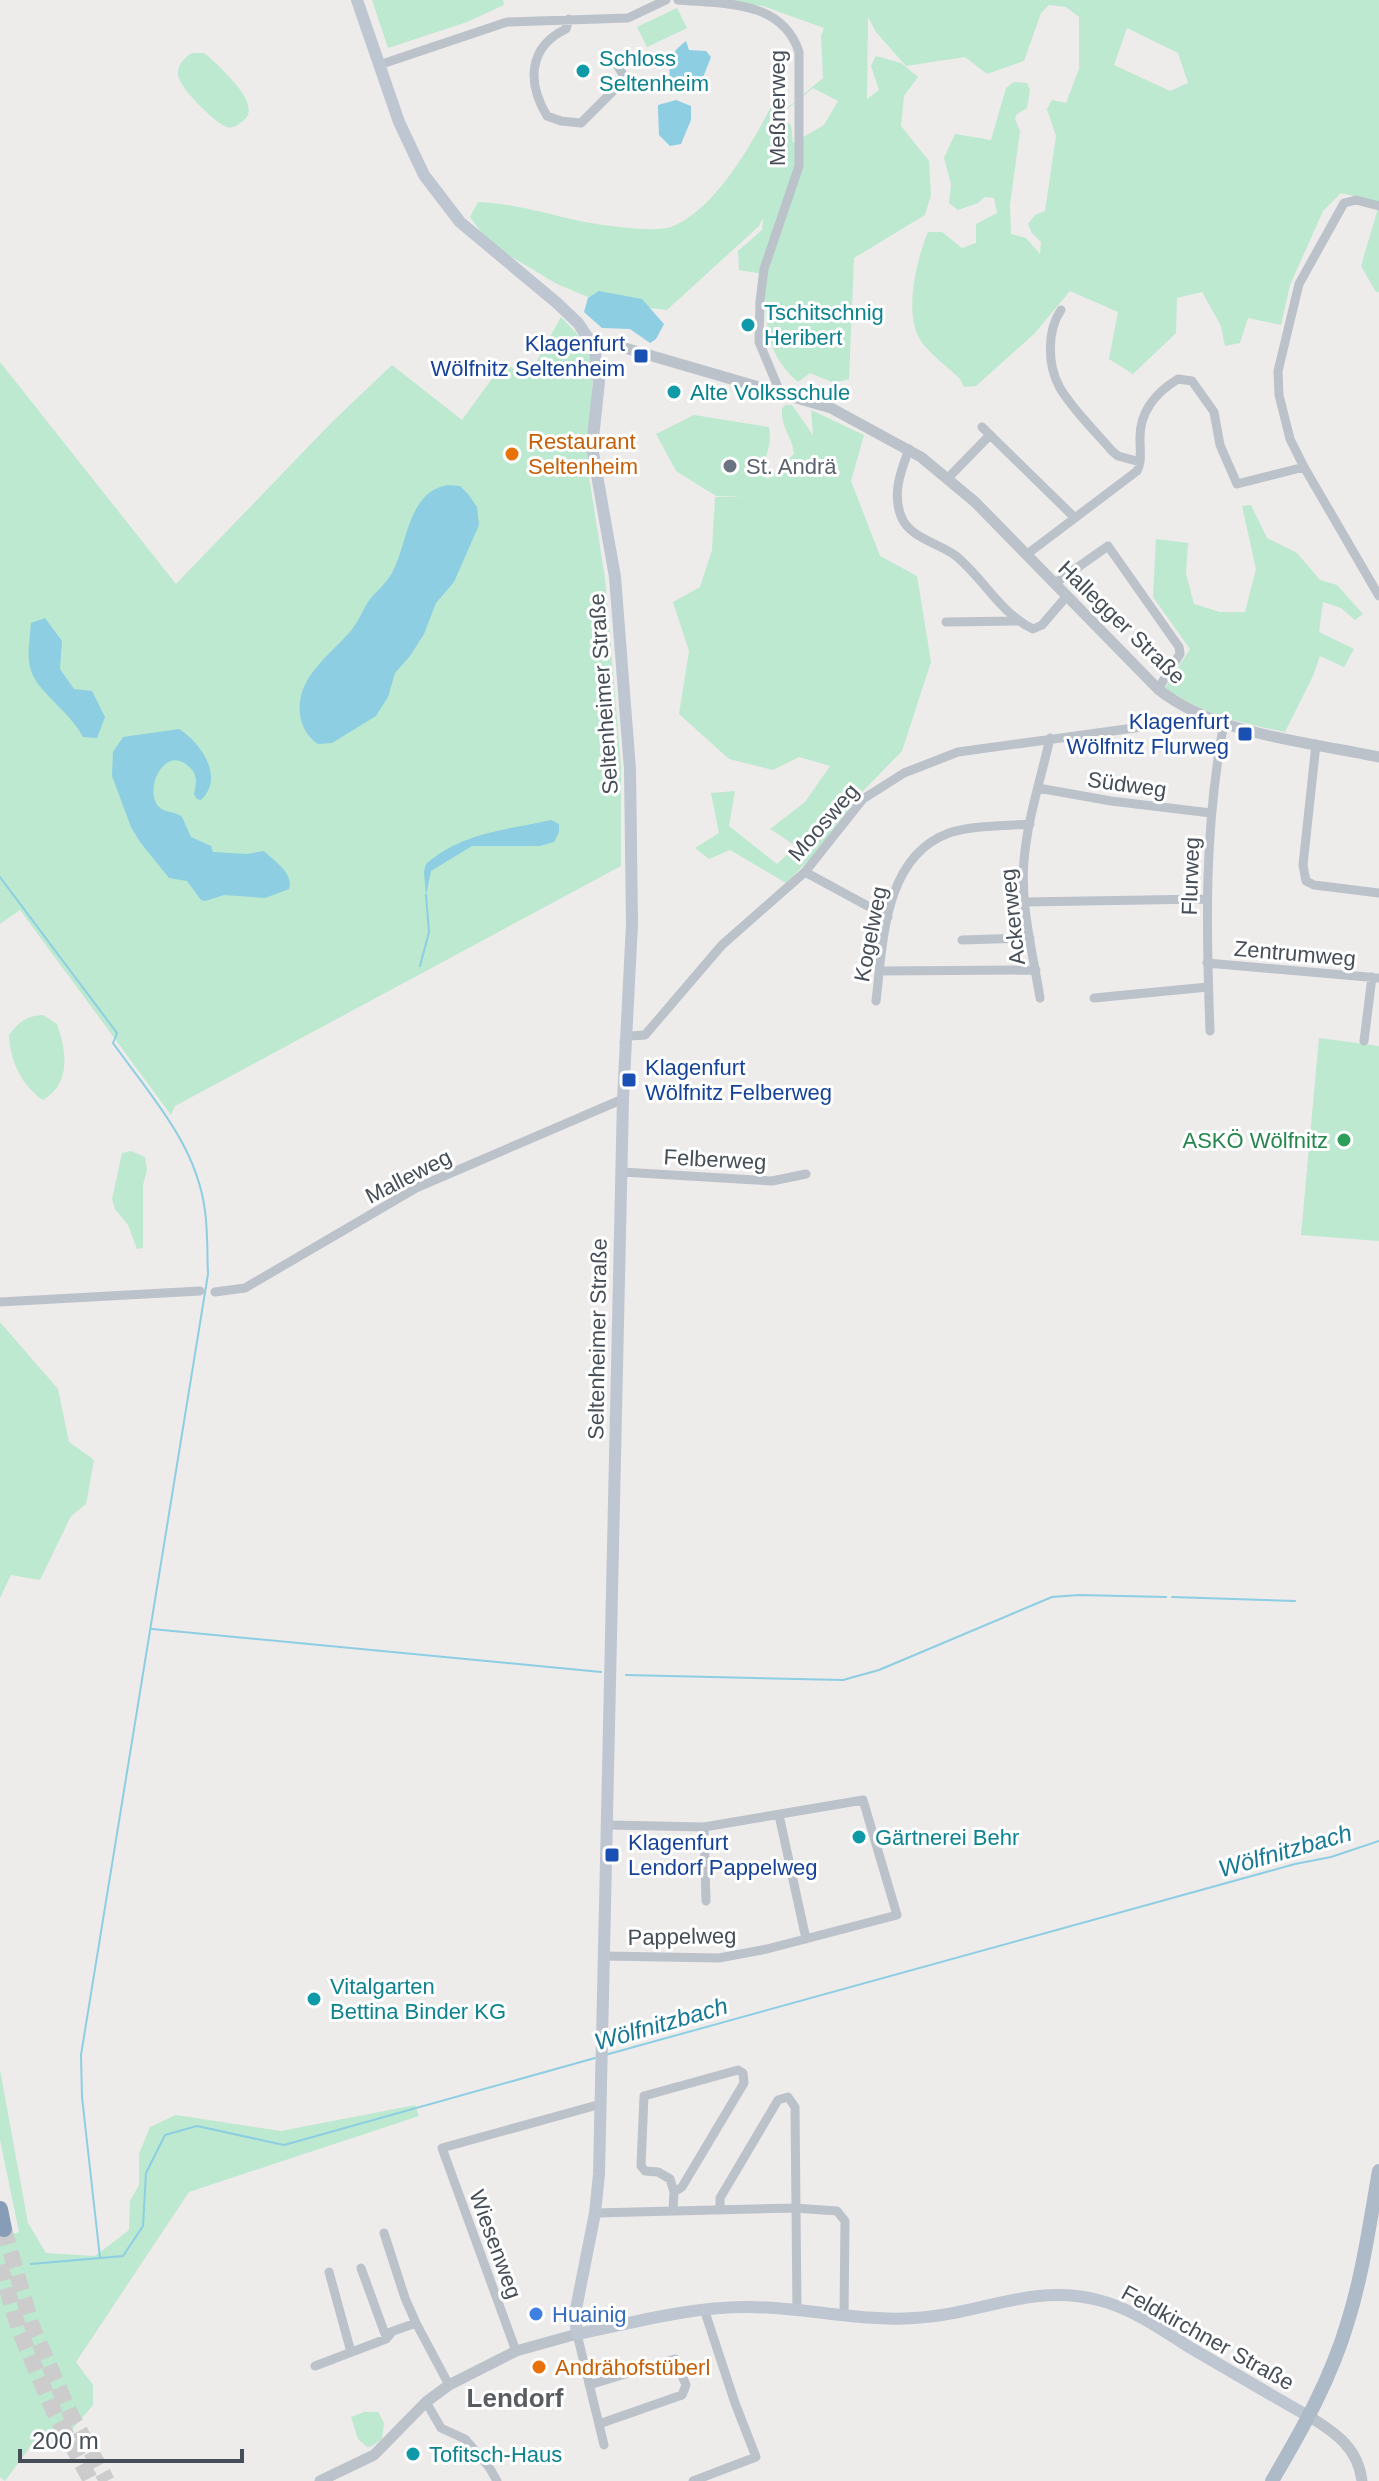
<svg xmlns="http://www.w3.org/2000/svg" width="1379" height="2481" viewBox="0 0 1379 2481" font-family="Arial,sans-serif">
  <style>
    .green { fill: #bce9cf; fill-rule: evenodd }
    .water { fill: #8dcee3 }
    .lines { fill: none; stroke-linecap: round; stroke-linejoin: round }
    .stream { stroke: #8dcee3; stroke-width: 2 }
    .motorway-tunnel { stroke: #cccccd; stroke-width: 16; stroke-dasharray: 16 8; stroke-linecap: butt }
    .minor { stroke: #bbc2ca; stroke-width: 9 }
    .tertiary { stroke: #bbc2ca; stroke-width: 11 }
    .secondary { stroke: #bdc6d1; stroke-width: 12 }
    .primary { stroke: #adbac8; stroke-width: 14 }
    .motorway { stroke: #879db7; stroke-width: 16 }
    .culture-dot { fill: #0f9aa8; stroke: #fff; stroke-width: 3 }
    .transit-dot { fill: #1a4fb4; stroke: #fff; stroke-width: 3 }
    .food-dot { fill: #e8710a; stroke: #fff; stroke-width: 3 }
    .worship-dot { fill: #6b7280; stroke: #fff; stroke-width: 3 }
    .leisure-dot { fill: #2e9e5b; stroke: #fff; stroke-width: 3 }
    .shop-dot { fill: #3f7fe0; stroke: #fff; stroke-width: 3 }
    .labels { text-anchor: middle; stroke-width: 6; stroke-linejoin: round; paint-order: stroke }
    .culture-label { font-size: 22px; fill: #0d838f; stroke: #fff; text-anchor: start }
    .street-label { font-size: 22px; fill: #464e57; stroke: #fff }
    .transit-label { font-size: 22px; fill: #164399; stroke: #fff; text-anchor: end }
    .food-label { font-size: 22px; fill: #c56008; stroke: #fff; text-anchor: start }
    .worship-label { font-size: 22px; fill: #5b616d; stroke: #fff; text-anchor: start }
    .leisure-label { font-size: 22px; fill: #27864d; stroke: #fff; text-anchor: end }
    .shop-label { font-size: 22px; fill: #366cbe; stroke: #fff; text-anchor: start }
    .water-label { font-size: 24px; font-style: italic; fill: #187997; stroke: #fff }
    .quarter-label { font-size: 26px; font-weight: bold; fill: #595c60; stroke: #fff }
  </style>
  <rect width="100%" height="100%" fill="#eeebeb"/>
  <path class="green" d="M372 0H503L504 5 467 22 388 48Z
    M712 0H1379V202L1341 193 1323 211 1290 285 1281 325 1248 318 1240 343 1225 346 1221 326 1202 292 1177 298 1176 333 1133 374 1109 359 1118 312 1070 291 1034 334 976 386 964 387 960 379C949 368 926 351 919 338 904 310 917 259 928 232H942L962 248 976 243V224L997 213 994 198 985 197 978 203 958 210 949 203 951 184 944 158 955 134 991 140 1006 88 1014 82 1027 83 1030 90 1027 108 1017 114 1015 119 1020 131 1010 205 1011 234 1026 238 1040 254 1041 242 1032 233 1028 224 1035 215 1045 211 1056 136 1047 109 1052 100 1066 103 1079 69V17L1066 7 1049 5 1041 13 1024 61 987 74 965 57 906 66 876 32 868 17 867 99 879 90 871 66 876 56 901 63 918 77 904 96 901 126 929 161 931 195 925 215 854 258 849 379 834 383 810 373 798 382C762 351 767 318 764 274L739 270 738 251 762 230 763 218 759 226 667 310 600 302 557 284 490 244 470 217 478 202C513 203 546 214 580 221 599 225 654 233 671 227 718 209 757 135 779 91V115L823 78 821 36 824 28 763 6ZM1127 28 1178 53 1188 83 1170 91 1114 65ZM813 88 838 101 824 125 793 143 791 125 779 116Z
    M677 8 687 28 647 47 637 27Z
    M192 53H204L208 56C220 68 263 104 244 120 239 124 234 129 227 127 215 123 176 85 178 73 178 64 185 57 192 53Z
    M1379 205V292H1376L1361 266Z
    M561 317 581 338 589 356 593 377 587 464 605 578 621 767V866L175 1106 171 1115 20 910 0 924V362L176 584 332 422 392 365 462 420 504 362 527 379Z
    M785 405H792L813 435 811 410 864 435 851 481 880 556 917 576 931 662 902 751 863 791 811 858 786 883 730 850 709 859 695 848 719 833 711 793 735 791 729 826 777 864 796 846 770 829 805 802 830 766 799 757 773 770 729 759 679 714 689 651 673 602 700 587 712 550 715 497H745L716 496 676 471 656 434 694 415 769 427C772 442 767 459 758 472L768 479 794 454C792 434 781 430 782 409Z
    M1251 505 1267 538 1297 553 1320 580 1337 585 1363 614 1355 620 1341 608 1323 602 1319 632 1354 649 1344 667 1320 656 1313 676 1285 732C1237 722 1206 715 1165 688L1190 649 1153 597 1156 539 1188 543 1186 574 1194 604 1220 612H1245L1256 569 1242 506Z
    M43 1015 57 1024C66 1050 72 1083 43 1100 22 1086 10 1061 9 1035 19 1022 26 1016 43 1015Z
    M1319 1038 1379 1046V1241L1301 1235Z
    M131 1151 145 1157 147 1170 143 1185V1248L137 1249 128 1225 115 1209 112 1199 122 1153Z
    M0 1322 58 1389 69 1442 94 1460 86 1504 71 1516 40 1580 11 1575 0 1598Z
    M0 2070 28 2223 46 2253 95 2256 129 2230 130 2201 139 2185V2154L150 2127 176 2115 281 2131 415 2105 419 2116 189 2192 76 2362 93 2385V2405L59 2445 33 2443 5 2481 0 2477V2238L19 2232 0 2140Z
    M364 2412H378L384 2423 382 2439 372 2446 367 2447 358 2439 351 2417Z"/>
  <path class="water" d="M686 41 689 50 706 51 711 57 700 85H688L670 77C668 58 671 53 686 41Z
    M676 100 691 106V120L681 144 670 146 659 135 658 109V105Z
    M599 291 642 299 664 324 656 339 650 343 630 329 602 328 584 312 588 298Z
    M448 485 460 486 468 494 477 507 479 525 454 582 436 603 424 634 410 656 395 673 388 697 376 716 332 743 318 744C308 738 301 725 300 714 296 675 332 655 353 628 359 620 363 610 368 602 375 592 386 584 392 573 408 544 407 492 448 485Z
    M45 618 62 641 60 669 74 689 92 691 105 717 97 738 83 737C70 711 35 691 30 667 27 655 30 636 31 623Z
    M179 729C201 743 225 777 201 800L197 799 194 794C197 780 198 774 187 765 164 746 143 790 159 807 165 813 175 811 182 817L191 837 211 846 213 852 247 854 264 851C274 861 294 873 289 889L265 898 224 895 205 901 201 900 187 881 169 878 140 842 131 827 112 776 113 752 123 737Z
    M551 820 559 824V832L554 842 540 846H472L431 871 426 895 424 872 426 864C462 832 507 830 551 820Z"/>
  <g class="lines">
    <path class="stream" d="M0 877 117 1033 113 1043C150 1095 197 1145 205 1211 208 1232 207 1253 208 1274L81 2055 82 2097 100 2258
      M420 966 429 932 426 895
      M1172 1597 1295 1601
      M152 1629 601 1672
      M626 1675 843 1680 879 1670 1052 1597 1079 1595 1166 1597
      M605 2055 1295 1864 1331 1857 1379 1841
      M31 2264 123 2256 143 2226 146 2173 165 2135 197 2126 284 2145 595 2058"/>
    <path class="motorway-tunnel" d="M4 2229 32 2326 69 2411 107 2481
      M0 2265 19 2330 54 2412 91 2481"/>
    <path class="minor" d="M678 0C725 4 782 0 799 52V166L764 269 760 301 759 342 780 392
      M569 19 566 29C528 47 527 83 547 116L561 121 581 123 621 83 623 75 615 61
      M379 65 507 22 628 18 666 0
      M1379 206 1356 200 1344 203 1299 284 1278 371 1279 395 1290 439 1304 467 1379 596
      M1061 310C1047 330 1047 365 1060 388 1073 410 1095 431 1112 451L1118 456 1140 462
      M982 427 1074 517
      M909 449C901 471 892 493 901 516 909 538 939 543 956 556 984 579 1000 613 1033 629L1042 625 1066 597
      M947 479 990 435
      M1026 555 1137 471C1142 462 1140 451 1140 440 1139 413 1155 393 1178 379L1192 381 1214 412 1220 445 1237 484 1304 467
      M1054 584 1108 546 1179 647 1180 654 1158 689
      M946 622 1017 621
      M1316 744 1303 865 1306 881 1314 885 1379 893
      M1038 788 1111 801 1211 813
      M805 872 888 917
      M1025 902 1205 899
      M962 940 1030 938
      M1207 963 1379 978
      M880 971 1036 970
      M1040 998C1033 953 1020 906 1024 861 1027 820 1041 779 1050 738
      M1094 998 1208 987
      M876 1001C883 944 883 857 949 833 973 825 1004 826 1030 824
      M1210 1031C1206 925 1204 829 1224 723
      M1364 1041 1372 977
      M624 1042 630 1036 645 1035 722 945 805 872 863 799 904 773 958 752 1200 719 1203 717
      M622 1172 772 1181 806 1174
      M215 1292 245 1288 416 1188 623 1099
      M0 1302 200 1291
      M779 1815 806 1939
      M704 1827 706 1901
      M604 1956 719 1958 767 1949 897 1915 863 1800 704 1827 608 1825
      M720 2209V2198L778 2100 788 2097 795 2107 797 2310
      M673 2211 674 2192 682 2187 744 2083 743 2073 738 2070 644 2096 641 2166 645 2171 658 2172 670 2179 674 2192
      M595 2213 794 2208 837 2211 845 2221 844 2316
      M384 2233 405 2298 416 2323
      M361 2268 385 2334 416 2323 449 2385
      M329 2272 351 2352
      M577 2334 604 2445
      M516 2351 442 2148 601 2104
      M315 2366 386 2339 392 2332
      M589 2385 675 2359 686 2385 682 2395 599 2424
      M426 2402 441 2428 465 2439 489 2467 497 2481
      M693 2481 756 2457 735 2403 704 2309"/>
    <path class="tertiary" d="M594 347 618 346 831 408 921 457 975 502 1158 689C1215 735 1309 742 1379 757
      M1310 2417C1336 2433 1358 2448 1362 2481
      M320 2481 374 2455 426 2402 449 2385 516 2351 577 2334"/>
    <path class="secondary" d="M357 0 399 122 424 175 460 222 557 303 578 323 594 347 599 382 592 447 615 577 630 769 632 924 623 1099 599 2174 595 2213 575 2314 577 2334C632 2323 689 2307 745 2307 801 2306 857 2322 914 2318 979 2315 1031 2283 1098 2300 1131 2308 1161 2329 1189 2347 1229 2370 1269 2394 1310 2417"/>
    <path class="primary" d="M1272 2481C1302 2430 1331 2379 1348 2321 1363 2273 1370 2221 1379 2171"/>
    <path class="motorway" d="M0 2209 4 2229"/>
  </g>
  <g class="culture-dot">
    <circle cx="583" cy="71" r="8"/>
    <circle cx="748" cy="325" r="8"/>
    <circle cx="674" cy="392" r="8"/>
    <circle cx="859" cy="1837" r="8"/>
    <circle cx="314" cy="1999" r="8"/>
    <circle cx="413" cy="2454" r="8"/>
  </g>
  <g class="transit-dot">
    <rect x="633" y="348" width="16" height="16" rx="4"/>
    <rect x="1237" y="726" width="16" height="16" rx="4"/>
    <rect x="621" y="1072" width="16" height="16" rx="4"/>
    <rect x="604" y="1847" width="16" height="16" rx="4"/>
  </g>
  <g class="food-dot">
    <circle cx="512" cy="454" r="8"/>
    <circle cx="539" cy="2367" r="8"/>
  </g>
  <circle class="worship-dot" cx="730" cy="466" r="8"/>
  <circle class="leisure-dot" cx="1344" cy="1140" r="8"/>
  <circle class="shop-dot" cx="536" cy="2314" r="8"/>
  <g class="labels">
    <g class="culture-label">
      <text x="599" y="66">Schloss<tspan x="599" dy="25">Seltenheim</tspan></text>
      <text x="764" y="320">Tschitschnig<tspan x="764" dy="25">Heribert</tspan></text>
      <text x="690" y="400">Alte Volksschule</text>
      <text x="875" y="1845">Gärtnerei Behr</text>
      <text x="330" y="1994">Vitalgarten<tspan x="330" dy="25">Bettina Binder KG</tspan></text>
      <text x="429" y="2462">Tofitsch-Haus</text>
    </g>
    <g class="street-label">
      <text transform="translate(777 108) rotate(-90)" y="8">Meßnerweg</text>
      <text transform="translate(1122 622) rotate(44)" y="8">Hallegger Straße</text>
      <text transform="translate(603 694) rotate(-94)" y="8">Seltenheimer Straße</text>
      <text transform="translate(1127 784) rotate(8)" y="8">Südweg</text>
      <text transform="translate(823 822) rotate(-49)" y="8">Moosweg</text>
      <text transform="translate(1190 876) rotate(-88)" y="8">Flurweg</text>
      <text transform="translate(1012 917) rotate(-96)" y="8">Ackerweg</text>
      <text transform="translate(870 934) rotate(-79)" y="8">Kogelweg</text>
      <text transform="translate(1295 953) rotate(5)" y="8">Zentrumweg</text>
      <text transform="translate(715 1159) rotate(3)" y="8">Felberweg</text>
      <text transform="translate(408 1176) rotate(-27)" y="8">Malleweg</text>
      <text transform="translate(597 1339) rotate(-89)" y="8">Seltenheimer Straße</text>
      <text transform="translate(682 1936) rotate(-1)" y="8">Pappelweg</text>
      <text transform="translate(496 2244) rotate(70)" y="8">Wiesenweg</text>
      <text transform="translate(1208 2337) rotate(29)" y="8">Feldkirchner Straße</text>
    </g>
    <g class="transit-label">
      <text x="625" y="351">Klagenfurt<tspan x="625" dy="25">Wölfnitz Seltenheim</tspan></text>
      <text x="1229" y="729">Klagenfurt<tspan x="1229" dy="25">Wölfnitz Flurweg</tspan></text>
      <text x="645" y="1075" text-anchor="start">Klagenfurt<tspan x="645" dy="25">Wölfnitz Felberweg</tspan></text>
      <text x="628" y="1850" text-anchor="start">Klagenfurt<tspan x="628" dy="25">Lendorf Pappelweg</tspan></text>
    </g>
    <g class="food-label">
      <text x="528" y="449">Restaurant<tspan x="528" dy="25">Seltenheim</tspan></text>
      <text x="555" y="2375">Andrähofstüberl</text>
    </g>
    <g class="worship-label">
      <text x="746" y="474">St. Andrä</text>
    </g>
    <g class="leisure-label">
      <text x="1328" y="1148">ASKÖ Wölfnitz</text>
    </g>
    <g class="shop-label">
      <text x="552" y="2322">Huainig</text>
    </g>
    <g class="water-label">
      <text transform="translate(1285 1851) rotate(-16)" y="8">Wölfnitzbach</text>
      <text transform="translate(661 2024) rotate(-16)" y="8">Wölfnitzbach</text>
    </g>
    <g class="quarter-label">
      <text x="515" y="2407">Lendorf</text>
    </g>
  </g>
  <path d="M20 2449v12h222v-12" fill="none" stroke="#464e57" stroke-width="4"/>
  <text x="32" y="2449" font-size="24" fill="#464e57" stroke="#ffffff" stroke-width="6" paint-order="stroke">200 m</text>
</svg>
